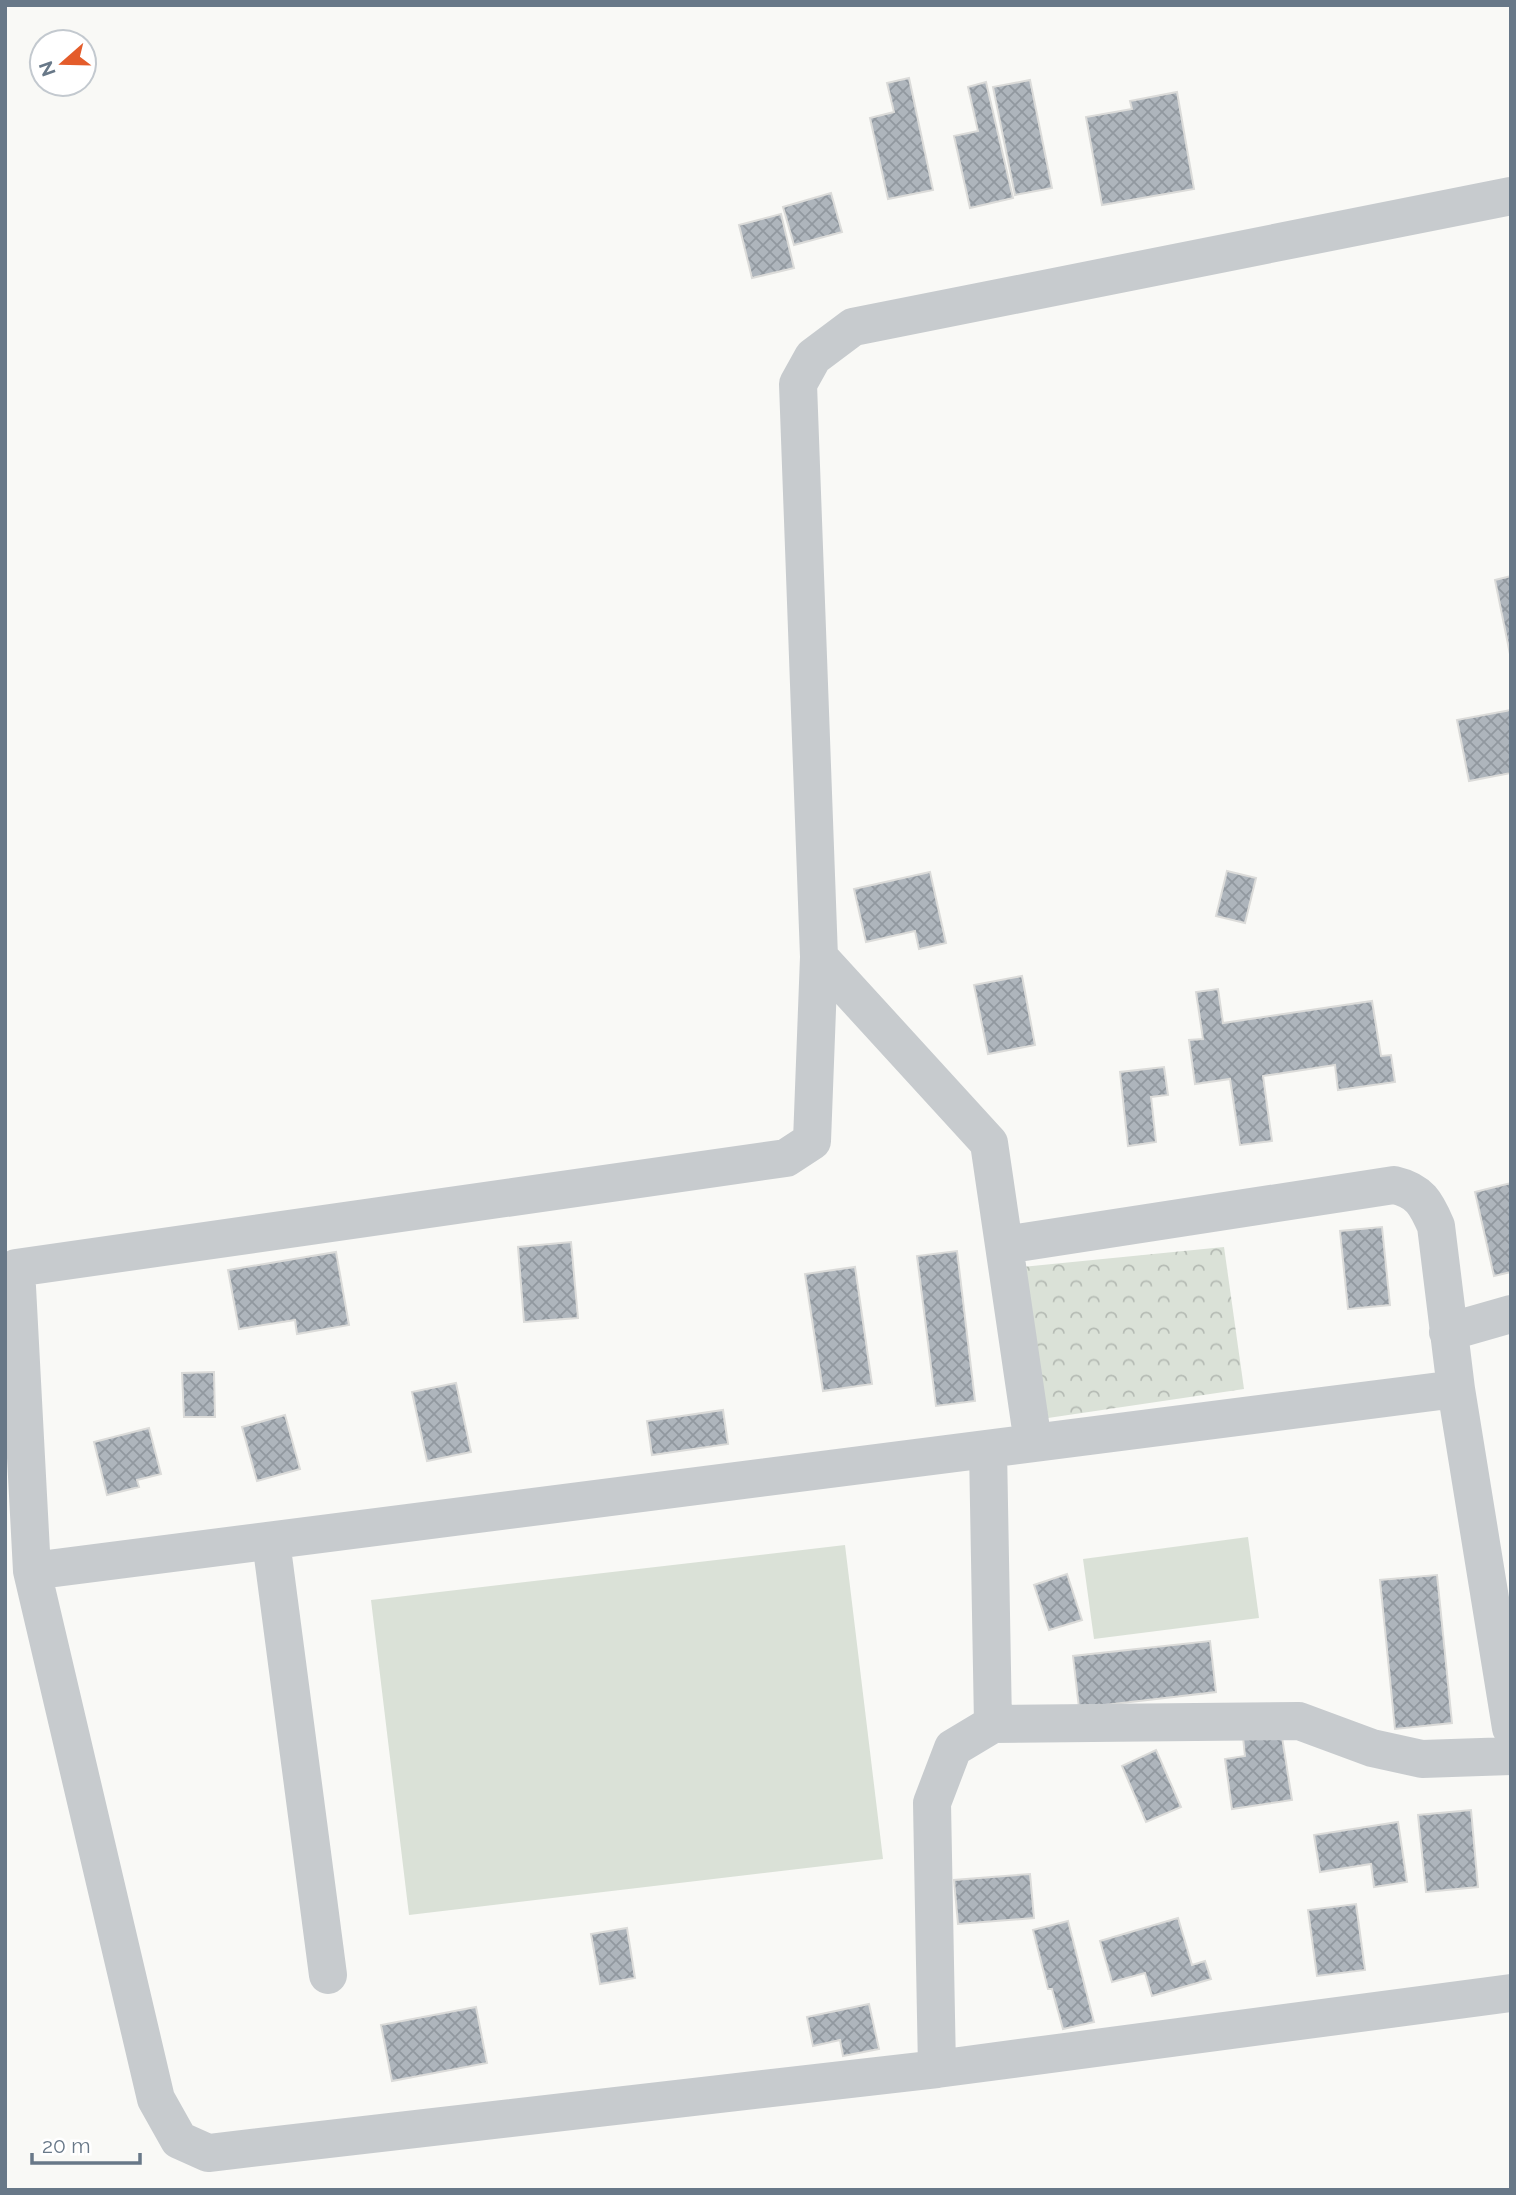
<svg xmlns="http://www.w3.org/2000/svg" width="1516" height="2195" viewBox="0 0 1516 2195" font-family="Raleway,sans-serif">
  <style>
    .grass { fill: #dae1d7 }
    .park { fill: url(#park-crowns) }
    .building { fill: url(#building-cross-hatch); stroke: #dbdbd9; stroke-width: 2 }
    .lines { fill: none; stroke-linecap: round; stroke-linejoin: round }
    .street { stroke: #c7cbce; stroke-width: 38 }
  </style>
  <defs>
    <pattern id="park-crowns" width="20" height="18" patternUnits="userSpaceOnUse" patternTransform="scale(1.75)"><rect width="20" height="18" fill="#dae1d7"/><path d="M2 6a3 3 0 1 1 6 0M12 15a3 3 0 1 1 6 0" fill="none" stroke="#b5bbb4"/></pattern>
    <pattern id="building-cross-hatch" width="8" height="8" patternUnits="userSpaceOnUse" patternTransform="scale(1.75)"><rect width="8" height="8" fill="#aeb5bc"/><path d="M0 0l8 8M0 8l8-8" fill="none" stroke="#91989f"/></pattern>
  </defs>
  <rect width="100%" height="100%" fill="#f9f9f6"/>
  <path class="grass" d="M1248 1537 1259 1618 1094 1639 1083 1559Z
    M845 1545 883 1859 409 1915 371 1600Z"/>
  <path class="park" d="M1224 1247 1244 1389 1048 1418 1022 1267Z"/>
  <path class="building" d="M909 78 933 190 888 199 870 118 894 112 887 83Z
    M1030 80 1052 188 1015 195 993 87Z
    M986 82 1013 198 970 208 954 136 978 131 968 87Z
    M1177 92 1194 189 1102 205 1086 117 1132 109 1130 101Z
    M831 193 842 232 794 245 783 207Z
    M781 214 794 268 752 278 739 225Z
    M1511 576V659L1495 580Z
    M1511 710V773L1469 781 1457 720Z
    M1227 871 1256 878 1245 923 1216 916Z
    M930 872 946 943 919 949 915 931 866 942 854 889Z
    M1022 976 1035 1045 988 1054 974 985Z
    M1218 989 1223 1023 1372 1001 1381 1056 1391 1055 1395 1082 1338 1090 1335 1065 1263 1076 1272 1141 1240 1145 1230 1079 1195 1084 1189 1040 1203 1039 1196 992Z
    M1164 1067 1168 1095 1151 1097 1156 1142 1128 1146 1120 1072Z
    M1511 1183V1272L1494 1276 1475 1192Z
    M1382 1227 1390 1305 1348 1309 1340 1231Z
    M571 1242 578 1318 524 1322 518 1247Z
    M957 1251 975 1401 936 1406 917 1256Z
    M336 1252 349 1325 297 1334 295 1320 239 1329 228 1270Z
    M855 1267 872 1384 823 1391 805 1274Z
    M214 1372 215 1417H184L182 1373Z
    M456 1383 471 1452 427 1461 412 1392Z
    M723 1410 728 1444 652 1455 647 1421Z
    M285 1415 300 1469 257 1481 242 1427Z
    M149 1428 161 1474 137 1480 139 1487 107 1495 94 1442Z
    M1067 1574 1082 1620 1049 1630 1034 1585Z
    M1437 1575 1452 1723 1395 1729 1380 1580Z
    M1210 1641 1216 1692 1079 1708 1073 1656Z
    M1281 1731 1292 1800 1232 1809 1225 1759 1245 1756 1243 1737Z
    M1156 1750 1181 1807 1146 1822 1122 1766Z
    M1471 1810 1478 1887 1426 1892 1418 1815Z
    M1398 1822 1407 1882 1374 1887 1371 1864 1320 1872 1314 1835Z
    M1030 1874 1034 1918 958 1924 954 1880Z
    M1356 1904 1365 1970 1317 1976 1308 1910Z
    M1178 1918 1192 1965 1205 1961 1211 1979 1152 1996 1145 1973 1112 1982 1100 1941Z
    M1068 1921 1094 2022 1063 2029 1052 1989H1048L1033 1930Z
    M627 1928 635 1978 600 1984 591 1934Z
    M869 2004 879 2049 843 2056 840 2040 813 2046 807 2017Z
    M476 2007 487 2063 392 2081 381 2025Z"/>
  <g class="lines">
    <path class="street" d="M819 957 989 1143 1033 1443
      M1005 1245 1394 1185C1420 1191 1426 1203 1436 1226L1456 1389 1511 1728
      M1448 1332 1511 1314
      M1456 1389 32 1571 16 1268 786 1158 812 1141 819 957 798 384 813 357 853 327 1511 196
      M271 1541 328 1975
      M32 1571 156 2099 179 2140 208 2153 937 2069 932 1803 953 1748 993 1724 988 1449
      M993 1724 1299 1721 1372 1748 1422 1759 1511 1756
      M937 2069 1511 1993"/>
  </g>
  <rect width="1516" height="2195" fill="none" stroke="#687888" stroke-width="14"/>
  <g transform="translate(63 63) rotate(250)"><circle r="33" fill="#ffffff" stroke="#c3c9cf" stroke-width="2"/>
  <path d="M0-5L12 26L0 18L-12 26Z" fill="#e45c2b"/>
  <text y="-10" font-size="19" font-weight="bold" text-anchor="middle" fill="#687888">N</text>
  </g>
  <path d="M32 2153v10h108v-10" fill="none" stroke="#687888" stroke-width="3.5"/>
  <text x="42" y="2153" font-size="21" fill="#687888" stroke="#ffffff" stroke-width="5" paint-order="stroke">20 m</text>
</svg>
